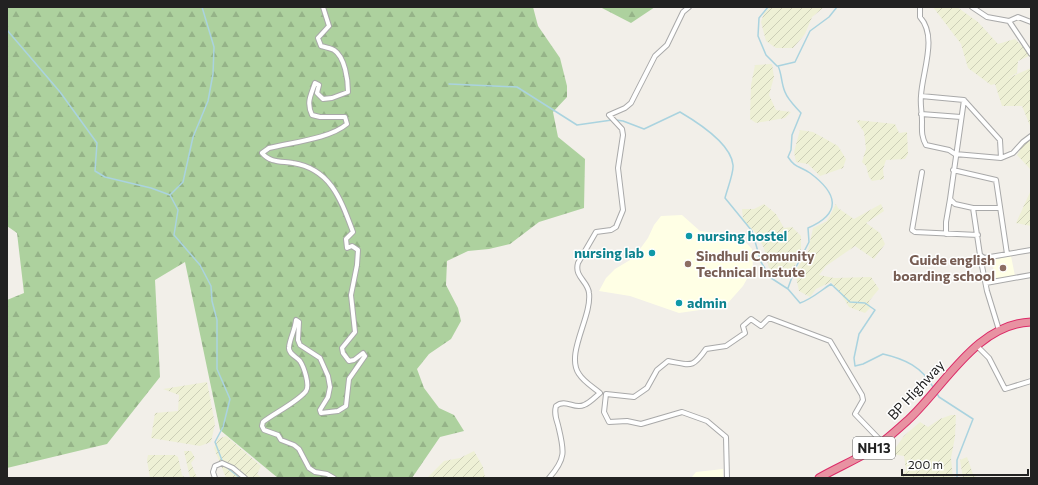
<svg xmlns="http://www.w3.org/2000/svg" width="1038" height="485" viewBox="0 0 1038 485" font-family="Commissioner,sans-serif">
  <style>
    .education { fill: #ffffe5 }
    .farmland { fill: url(#farmland-furrows) }
    .forest { fill: url(#forest-firs) }
    .lines { fill: none; stroke-linecap: round; stroke-linejoin: round }
    .stream { stroke: #aad3df; stroke-width: 1.5 }
    .street-casing { stroke: #a9a9a9; stroke-width: 6 }
    .highway-casing { stroke: #dc2a67; stroke-width: 9 }
    .street { stroke: #fff; stroke-width: 4 }
    .highway { stroke: #e892a2; stroke-width: 7 }
    .culture-dot { fill: #0f9aa8; stroke: #fff; stroke-width: 1.5 }
    .education-dot { fill: #8d6e63; stroke: #fff; stroke-width: 1.5 }
    .labels { text-anchor: middle; stroke-width: 3; stroke-linejoin: round; paint-order: stroke }
    .shield { fill: #fff; stroke: #646464; stroke-width: 1 }
    .shield-label { font-size: 13px; font-weight: bold; fill: #222 }
    .culture-label { font-size: 14px; font-weight: bold; fill: #0d838f; stroke: #fff; text-anchor: start }
    .education-label { font-size: 14px; font-weight: bold; fill: #785e54; stroke: #fff; text-anchor: start }
    .street-label { font-size: 14px; fill: #222; stroke: #fff }
  </style>
  <defs>
    <pattern id="farmland-furrows" width="10" height="10" patternUnits="userSpaceOnUse"><rect width="10" height="10" fill="#eef0d5"/><path d="M-1 1l2-2M0 10L10 0M9 11l2-2" fill="none" stroke="#ccceb7"/></pattern>
    <pattern id="forest-firs" width="22" height="20" patternUnits="userSpaceOnUse"><rect width="22" height="20" fill="#add19e"/><path d="M5 1l3.5 6h-7zM16 11l3.5 6h-7z" fill="#95b388"/></pattern>
  </defs>
  <rect width="100%" height="100%" fill="#f2efe9"/>
  <path class="education" d="M682 215 700 231 740 236 752 249 753 268 743 286 727 304 700 310 679 313 630 296 599 291 606 278 615 269 630 260 640 249 648 238 654 225 661 216Z
    M1011 256 1015 276 995 279 992 260Z
    M723 469V478L692 477 696 472Z"/>
  <path class="farmland" d="M770 7H824L812 17 805 34 793 48H776L766 41 761 22 764 13Z
    M933 7H957L978 22 998 44 1015 39 1031 55 1018 61 1017 73 1008 78 1031 68V128L1022 106H1002L995 84 991 85 968 68 961 44Z
    M772 64 774 77 769 95 776 110 791 112 785 118 756 123 750 119 751 85 755 65Z
    M856 120 895 124 899 133 907 132 908 154 905 159 886 160 883 169 884 179 872 181 869 177 866 166 862 162 866 149 864 132Z
    M800 130 813 132 838 146 846 159 843 168 820 176 808 164 796 162 794 152Z
    M1031 138V170L1017 155 1025 142Z
    M1031 190V226L1016 223Z
    M764 204 776 214 784 228 792 227 801 236V249L790 278 782 279 769 268 764 248 755 232 743 220 742 209H754Z
    M836 204 838 208 854 219 881 204 884 211 866 223 880 233 885 244 874 259 855 246 826 266 819 275 834 278 871 277 879 289 869 301 870 308 865 313 849 307 839 291 831 282 816 289 810 297 799 291 796 277V270L808 251 813 228 827 221Z
    M207 382 215 424 211 442 200 446 151 438 155 413 178 411 179 395 163 389Z
    M951 415H956L955 437 951 458 953 478H899L906 470 904 456 891 454 904 436 920 422 928 427 940 419Z
    M226 436 261 466 257 474 262 478H226L214 448 218 439Z
    M184 451H191L195 458 191 463 197 478H190Z
    M474 451 483 467 485 478H427L444 461 460 458Z
    M148 455H175L178 457 182 475 185 478H150L147 460Z
    M967 457 973 474 977 478H963L960 460Z"/>
  <path class="forest" d="M7 7H533L538 26 560 58 567 86V97L553 112 558 137 585 159 584 208 539 222 510 244 489 249 468 251 447 261 446 285 458 308 461 321 451 339 429 354 417 369 424 388 439 408 454 415 464 431 440 437 412 478H278L220 430 185 262 155 280 160 377 107 444 7 468V300L24 293 17 233 7 226Z
    M600 7H655L631 23Z"/>
  <g class="lines">
    <path class="stream" d="M768 7 759 18 758 36 766 55 777 66
      M7 30 60 92 97 143 95 171 105 177 151 188 170 195 178 210 174 235 200 265 211 286 212 301 217 320V369L230 399 223 427 215 442 223 463
      M449 84 517 87 577 125 612 120
      M616 120 623 121 644 129 680 112C697 122 731 143 733 165 734 172 727 190 725 198L752 231 761 262 771 278 788 289 800 303C812 299 820 291 831 284L850 302 865 303 875 310 859 334 854 358 855 366 863 364 883 354C905 359 922 367 933 387
      M170 195 183 182 193 137 208 101 213 74 214 47 202 7
      M788 288 795 269 809 242 808 228C843 213 837 193 810 173 800 166 795 168 788 157L791 150 792 135 801 113C795 106 788 100 785 92 781 83 782 74 778 66L795 62 810 31 829 17 837 7
      M936 392 939 397 973 419 957 460V478
      M225 466 240 478"/>
    <g class="street-casing">
      <path id="street" d="M323 7 329 26 318 38 321 46C325 47 330 48 334 50 345 57 348 80 348 92L332 98 323 99 317 93 319 85 315 83C311 95 306 102 312 115L320 117H345L347 124C329 139 293 142 269 148L262 153C270 163 282 161 293 163 331 169 341 200 353 232L346 239 347 248 352 246 358 250 357 265 351 295 355 332 342 348 343 353 349 361 354 360 363 353 365 356 349 379 346 406 338 411 321 413 320 410 328 397 330 387 328 376 320 358 300 345 298 340 299 322 296 320C295 330 290 338 289 347 288 354 297 357 300 361 304 367 310 385 306 391 299 401 273 414 263 422L262 426 264 430 278 435 281 440 294 445 299 449 309 468 315 472 327 474 334 478
        M920 7V17C938 37 922 72 921 96 920 104 922 112 922 121 922 130 921 136 926 145L949 150 955 154 1001 158 1013 153 1023 142 1031 136
        M972 7 987 17 1009 21
        M1031 22 1018 17 1009 21 1031 54
        M921 96 964 100 1000 140 1001 158
        M964 100 950 199 955 204 973 208 980 255
        M921 114 961 117
        M953 170 996 180 1007 254
        M922 172 912 230 915 232 978 235
        M973 208H1000
        M946 234V222L950 199
        M984 258 1031 250
        M981 261 984 258 980 255 978 260 981 261 987 291 999 330
        M954 263 978 259
        M986 283 1031 275
        M977 346 989 358 1005 389 1031 381
        M215 478 213 472 215 466 222 463 233 468 245 478
        M549 478C567 458 564 450 558 425 556 419 554 413 556 406 566 398 574 410 584 405 590 403 595 397 600 393 593 387 584 382 579 374 565 354 592 317 589 293 588 281 574 277 578 263L596 232 611 230 616 227 623 210 618 168 623 135 622 129 609 115 625 108 631 103 655 56 667 45 683 12 689 7
        M727 478 726 437 707 421 682 412 641 424 627 421 609 422 604 412 606 394 634 397 647 388 657 370 668 361C691 365 692 369 706 349L726 346 745 333 743 326 751 319 761 326 769 318 830 341 862 395 863 400 855 414 882 442"/>
    </g>
    <g class="highway-casing">
      <path id="highway" d="M819 478C836 468 856 460 873 449 885 441 897 430 908 420 944 387 976 324 1031 322"/>
    </g>
    <use href="#street" class="street"/>
    <use href="#highway" class="highway"/>
  </g>
  <g class="culture-dot">
    <circle cx="689" cy="236" r="4"/>
    <circle cx="652" cy="253" r="4"/>
    <circle cx="679" cy="303" r="4"/>
  </g>
  <g class="education-dot">
    <circle cx="688" cy="264" r="4"/>
    <circle cx="1003" cy="268" r="4"/>
  </g>
  <g class="labels">
    <rect class="shield" x="853" y="437" width="42" height="22" rx="3"/>
    <g class="shield-label">
      <text x="874" y="453">NH13</text>
    </g>
    <g class="culture-label">
      <text x="697" y="241">nursing hostel</text>
      <text x="644" y="258" text-anchor="end">nursing lab</text>
      <text x="687" y="308">admin</text>
    </g>
    <g class="education-label">
      <text x="696" y="261">Sindhuli Comunity<tspan x="696" dy="16">Technical Instute</tspan></text>
      <text x="995" y="265" text-anchor="end">Guide english<tspan x="995" dy="16">boarding school</tspan></text>
    </g>
    <g class="street-label">
      <text transform="translate(916 390) rotate(-47)" y="5">BP Highway</text>
    </g>
  </g>
  <rect width="1038" height="485" fill="none" stroke="#222222" stroke-width="16"/>
  <path d="M902 469v6h126v-6" fill="none" stroke="#222222" stroke-width="2"/>
  <text x="908" y="469" font-size="12" fill="#222222" stroke="#ffffff" stroke-width="3" paint-order="stroke">200 m</text>
</svg>
